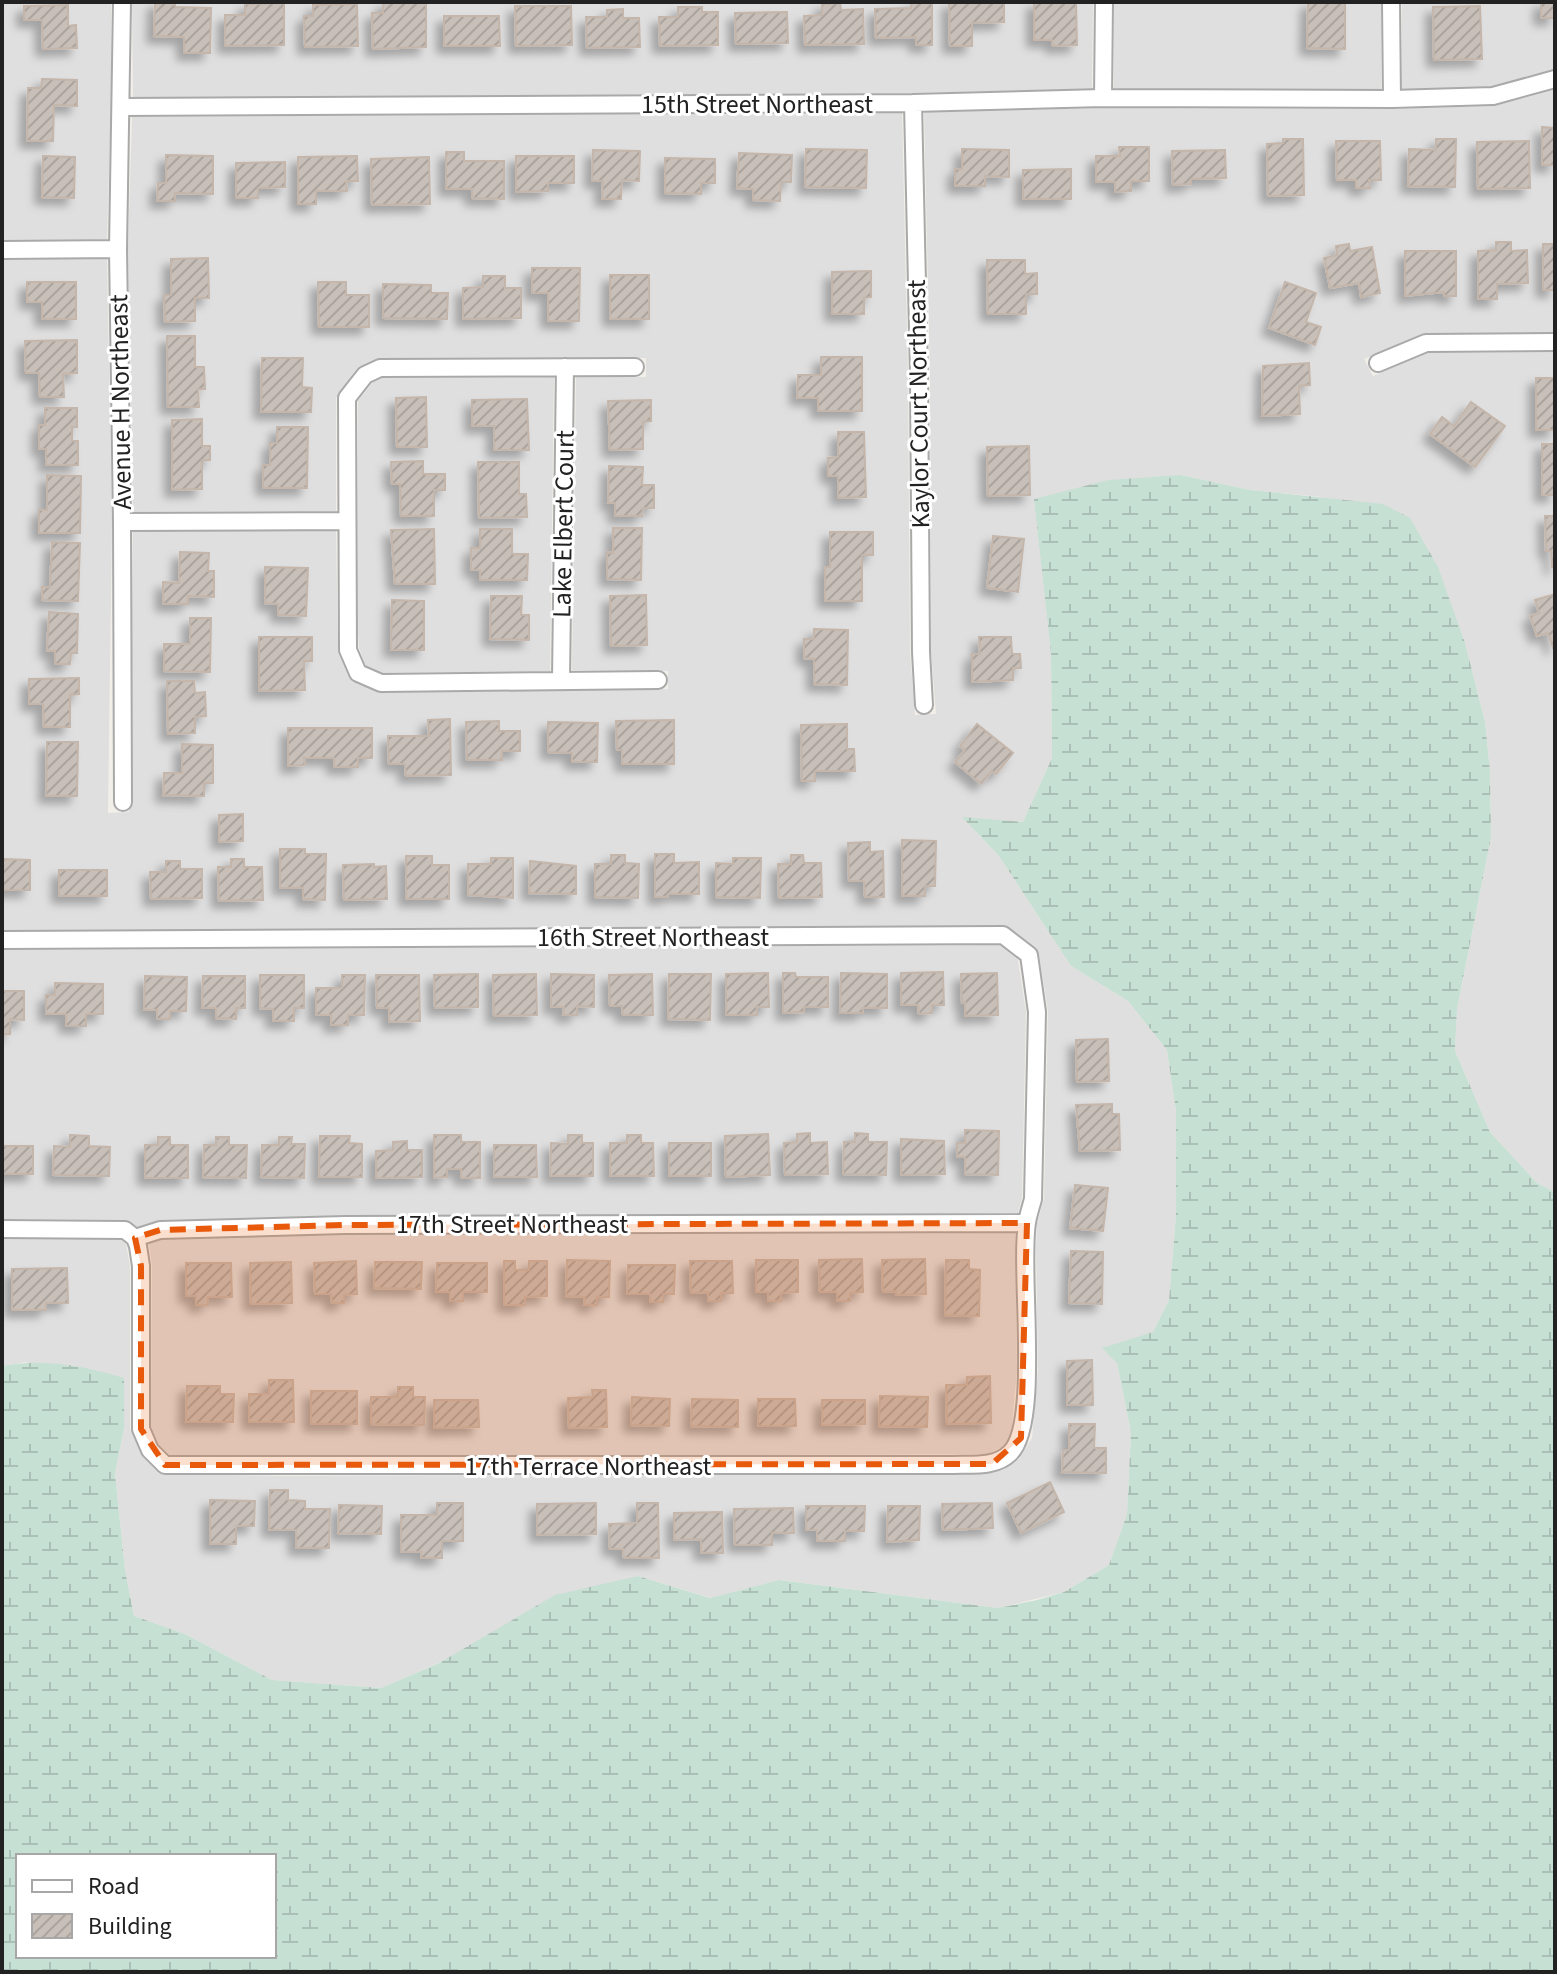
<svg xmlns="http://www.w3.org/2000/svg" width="1557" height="1974" viewBox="0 0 1557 1974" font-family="'Source Sans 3',sans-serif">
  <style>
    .residential { fill: #e0dfdf }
    .wetland { fill: url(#wetland-marsh); fill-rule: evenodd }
    .building { fill: url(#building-hatch); stroke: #c4b6ab; stroke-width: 2; filter: url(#shadow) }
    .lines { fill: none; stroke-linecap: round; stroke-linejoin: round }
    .street-casing { stroke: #a9a9a9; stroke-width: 20 }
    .street { stroke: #fff; stroke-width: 16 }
    .marked { fill: #e8590c; fill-opacity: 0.2; stroke: #e8590c; stroke-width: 6; stroke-dasharray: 16 10; stroke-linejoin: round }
    .labels { text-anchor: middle; stroke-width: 6; stroke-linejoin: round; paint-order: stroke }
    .street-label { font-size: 26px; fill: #222; stroke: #fff }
  </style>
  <defs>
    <pattern id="wetland-marsh" width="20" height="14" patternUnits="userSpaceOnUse" patternTransform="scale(2)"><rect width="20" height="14" fill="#c6e0d4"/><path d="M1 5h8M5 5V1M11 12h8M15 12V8" fill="none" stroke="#aac0b6"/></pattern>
    <pattern id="building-hatch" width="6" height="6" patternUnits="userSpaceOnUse" patternTransform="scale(2)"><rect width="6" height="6" fill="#c7bfb8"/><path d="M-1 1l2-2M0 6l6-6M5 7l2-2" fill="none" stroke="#aba49e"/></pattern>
    <filter id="shadow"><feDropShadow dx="-7" dy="7" stdDeviation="4" flood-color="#0004"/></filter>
  </defs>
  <rect width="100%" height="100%" fill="#f2efe9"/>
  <path class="residential" d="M2 2H111V107L107 239 2 241Z
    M132 2H1093L1092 89 912 93 133 98Z
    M1114 2H1381V90L1114 89Z
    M1402 2H1555V69L1491 87 1402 89Z
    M1555 88V333L1426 334 1364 359 1373 376 1428 353 1555 352V1192L1537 1183 1490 1132 1455 1051 1457 1009 1491 837 1490 771 1485 722 1465 643 1322 497 1250 490 1181 475 1051 652 1052 758 1023 822 963 818 999 856 1071 966 1128 1001 1167 1050 1176 1111V1215L1169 1300 1153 1332 1134 1340 1117 1363 1131 1432 1127 1514 1109 1565 1064 1592 998 1608 780 1580 711 1598 638 1576 381 1688 272 1680 185 1634 134 1616 125 1570 115 1474 124 1428 26 1362 2 1366V1238H92L120 1239 126 1244 130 1266V1429L142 1456 157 1471 165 1474 283 1476 992 1473 1019 1459 1032 1438 1038 1370 1036 1247 1037 1224 1044 1198 1048 1012 1039 953 1036 947 1010 928 1003 926 2 931V260L107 258 112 522 108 813 129 812 133 531 336 530 338 653 348 676 353 682 376 691 668 689V671L572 670 576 377H646V358L375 360 356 369 336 398V511L133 512 128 249 132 117 902 112 908 375 910 652 915 715 936 714 931 651 930 375 924 112 1103 108 1382 109 1493 106Z
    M554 377 550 671 383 673 366 666 359 648 357 614 358 401 373 382 382 378Z
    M999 945 1018 960 1026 1012 1022 1198 1018 1213 345 1216 160 1220 137 1227 125 1220 2 1219V950Z
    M1015 1233 1017 1369 1011 1435 1002 1447 989 1454 283 1457 170 1455 159 1445 151 1427 152 1266 149 1244 162 1239 345 1235Z"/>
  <path class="wetland" d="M1181 475 1250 490 1383 504 1410 518 1438 567 1465 643 1485 722 1490 771 1491 837 1457 1009 1455 1051 1490 1132 1537 1183 1555 1192V1972H2V1366C44 1358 83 1366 124 1378V1428L115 1474 125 1570 134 1616 185 1634 272 1680 381 1688 439 1663 555 1595 638 1576 710 1598 779 1580 998 1608 1037 1600 1064 1592 1109 1565 1127 1514 1131 1432 1117 1363 1102 1348 1153 1332 1169 1300 1176 1215V1111L1167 1050 1128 1001 1071 966 999 856 962 817 1023 822 1052 758 1051 652 1034 499 1108 480ZM18 1856H274V1956H18Z"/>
  <path class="building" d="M155 2H175V7L211 8 210 53H184V37L154 36Z
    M383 2H426V47L373 49 372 13H383Z
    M911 2H932V45H916V37L876 38 875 9 911 8Z
    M949 2H1004V22L972 23V46H950Z
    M1034 2H1076L1077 45 1053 46 1052 40H1034Z
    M1308 2H1345V49L1307 48Z
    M1541 2H1555V18H1541Z
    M284 3V45L225 46V15H245V4Z
    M840 3 841 10 863 9 864 44 805 45 804 16 822 15V4Z
    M357 4 358 46 305 47 304 16H313V5Z
    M68 5V26L76 25 77 48 43 49 42 20H24V6Z
    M515 6H571L572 45 516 46Z
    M1480 6 1482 59 1434 60 1433 7Z
    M678 7H702V12H718V45L660 46 659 17H678Z
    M623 9V18H639L640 47 587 48 586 17H607V10Z
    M787 12 788 43 736 44 735 13Z
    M444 16H499L500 46H444Z
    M42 79 77 80V106L54 105 53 141H27L28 88H41Z
    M1542 127 1555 128V165H1542Z
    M1283 139H1303L1304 195 1268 196 1267 144 1283 143Z
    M1436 139H1456L1455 187 1408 186 1409 149 1436 150Z
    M1336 141H1380L1381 180H1369L1370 188H1356V180H1337Z
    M1529 141 1530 188 1478 189 1477 142Z
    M1119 147H1149V181H1131V191L1115 192V182H1096V156H1120Z
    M806 149 867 150 866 188 805 187Z
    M962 149 1009 150V177L985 176V186H955V169H962Z
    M593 150 640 151 639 181 622 180 621 199H602L603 181H592Z
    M1225 150 1226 178 1191 179V184L1173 185 1172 151Z
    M446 152H464V161H504V199L472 198V189H446Z
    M739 153 792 155 791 182H781L780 201 753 200V189L737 188Z
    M166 155 213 156V194L175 193V201H157L158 183H166Z
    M43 156 75 157 74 198 42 197Z
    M357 156 358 181H346L347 191H316V204H298V157Z
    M516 156H574V183H548V191L516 192Z
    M429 157 430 204 372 205 371 159Z
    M665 158 715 159V183H701V194L665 193Z
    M285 162V187L258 188V198H236V163Z
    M1071 169V199H1023V170Z
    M1496 242H1511V251L1527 250 1528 283 1497 284V299H1478V251L1496 250Z
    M1349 244 1350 251 1372 247 1380 293 1361 297 1359 283 1330 288 1324 258 1337 255 1336 246Z
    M1543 244H1555V290H1543Z
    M1405 251H1456V296H1444V292L1405 296Z
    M208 258 209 298H195V321L165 322 164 295H171V259Z
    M987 260H1025V274L1037 273V294H1026V314H988Z
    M532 268H580L579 321H548V293H532Z
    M871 271V297L864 298V314H832V272Z
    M610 275H649V319H610Z
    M483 276H505V288H521V318L463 319V288L483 287Z
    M27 282H76V319H42V302H27Z
    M318 282H346V295H369V327H319Z
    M1285 282 1316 293 1306 322 1321 327 1315 345 1269 328Z
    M383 284 431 285V293H448L447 319 383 318Z
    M167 336H195V367H204L205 389H198L199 407H168Z
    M77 340V373L63 374 64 397H40L39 373H26L25 341Z
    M821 357H862V411H818V398H797L798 375H821Z
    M262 358H303L302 387 312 388 311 412H261Z
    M1309 363 1310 385 1299 386 1300 414 1262 416 1263 366Z
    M1536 378H1555V430H1536Z
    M426 397 427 447H397L396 398Z
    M527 399 529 450H494V426H472V400Z
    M651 400V421L643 422V449L610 450 608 401Z
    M1471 402 1505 426 1475 467 1430 434 1442 417 1454 426Z
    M45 408H77V427H72V441H78V465H46V449H39V425H45Z
    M202 419V446H210V460H202V489L172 490V420Z
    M277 427H308L307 488H263V465H270V443H277Z
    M838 432H864L866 497 838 498V476H828V458L838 457Z
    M1542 444H1555V495H1542Z
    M1029 446 1030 495 988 496 987 447Z
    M423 461V474H445V490H434V516H401L400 484H392L391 462Z
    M478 462H519V494H526L527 517 479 518Z
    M609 466 643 467 642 485H654V508H643L642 516H615V503H608Z
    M47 475 81 476 80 533H39V510H47Z
    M1545 516H1555V567H1552L1551 551H1546Z
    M613 528H642L641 580 607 579V552L613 553Z
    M434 529 435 584H395L391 530Z
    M480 529H512V554H528L527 580H480V570H471V548H480Z
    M830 532H873V555H862V601H825V567H830Z
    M993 536 1024 539 1018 592 987 588Z
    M52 542 80 543 78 601 42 600V587H50Z
    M180 552 209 553 208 571H214V597L188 596V604H163V582L179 583Z
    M265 567 308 568 306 616 278 615V604L265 603Z
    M1555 594V647L1553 648 1548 633 1537 636 1530 616 1539 613 1535 600Z
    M646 595 647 645 611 646 610 596Z
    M491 596H522L521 615H529V640L490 639Z
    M392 600 424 601V650H391Z
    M49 612 78 614 77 653H71L70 664H55V651H47Z
    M190 618H211L210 672 164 671V644H190Z
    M814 629 848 630 847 685 814 684V659L804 658V639H814Z
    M259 637H312V661H304L305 690 259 691Z
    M979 637H1011L1012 654H1020L1021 668H1013V680L972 682V654H980Z
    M79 678V694L70 695V727H44L43 704H29V679Z
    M167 681H194L195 693 205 692 206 716 195 717V733L168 734Z
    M450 719 451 775 406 776 405 764H389L388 736H429L428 720Z
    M674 720V764H622V750H617L616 721Z
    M499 721V731H520V751H502V760H467L466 722Z
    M548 722 598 723 597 762H572V753L548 752Z
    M847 724V749H854L855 771H815V781H802L801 725Z
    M977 724 1013 753 996 774 992 771 981 784 955 762 965 750 960 746Z
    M288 728H372V758H358V767H334V758H304L305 765 288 766Z
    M47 742H78L77 796H46Z
    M182 744 213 745V783H204V796L163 795 164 773H182Z
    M243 814V841L219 842V815Z
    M902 840 936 841 935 886H925V896H902Z
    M870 842V852L883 851 884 897H865L864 881H849L848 843Z
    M280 849H305V854H326L325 900 303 899V888H280Z
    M655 854H674V863L699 862V894H668V897H655Z
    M611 855H625V863L639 864 638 898 595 897V864H611Z
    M791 855H803L804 863H821L822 897 779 898 778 864H791Z
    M406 856H432V865H449V899H406Z
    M491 858H513V898L468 895V864H491Z
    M733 858H761L760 898 716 897V863L733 864Z
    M2 859 30 860V890H2Z
    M231 859H244V867H262L263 900 219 901 218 867H231Z
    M166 861H180V869H202V898L151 899 150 872H166Z
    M530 861 576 866V894L529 893Z
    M374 864V867L386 866 387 899 344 900 343 865Z
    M59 870H107V896H59Z
    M943 972 944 1005H932V1013L919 1014 918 1005H901V973Z
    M768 973 769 1007H757V1015H726V974Z
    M783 973H795L796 977H828V1007H804V1012L783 1013Z
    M841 973 887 974V1008H863V1013H840Z
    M997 973 998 1015 965 1016V1002L962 1003 961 974Z
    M478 974V1007L435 1008 434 975Z
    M536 974 537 1015 494 1016 493 975Z
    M551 974 594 975V1007L577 1006V1015H563L564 1007H551Z
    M652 974 653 1015H623L622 1006H610L609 975Z
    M669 974H711L710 1020 668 1019Z
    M260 975H304V1008H294V1021H273V1009L260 1008Z
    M342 975H365L364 1015H348V1025H331V1015H316V988H342Z
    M376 975H419L420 1021 389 1022V1008H377Z
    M145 976 187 977 186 1011H170V1019H157V1010H144Z
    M203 976H245V1008H236V1019L216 1018V1008H202Z
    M55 983 103 984V1014H86V1026H66V1014H46V995H55Z
    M2 991H24V1020L10 1019V1034H2Z
    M1108 1039 1109 1081 1077 1082 1076 1040Z
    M1112 1104V1114H1119L1120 1150 1080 1151 1076 1105Z
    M965 1130 999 1131 998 1175 965 1174V1157H957V1143H965Z
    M810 1133V1143L827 1142 828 1174 785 1175 784 1143 797 1142V1134Z
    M855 1133 868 1134V1142H887L886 1175 843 1174 844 1142H855Z
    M768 1134 770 1175 726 1177 725 1136Z
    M70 1135 89 1136V1146L110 1147 109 1176 53 1175 54 1146 70 1147Z
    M434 1135H461V1142H480V1178H461V1169H447V1177L434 1178Z
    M568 1135H582V1143H593V1176H550L551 1143 568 1144Z
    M627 1135H641V1143H653L654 1176H610V1143H627Z
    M320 1136H350L349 1143 362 1144V1177H319Z
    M158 1137H170V1145H188V1178H145V1145H158Z
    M216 1137H229V1145H247L246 1178 203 1177 204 1145H216Z
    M279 1137H292L291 1144H305L304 1178 261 1177 262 1145H279Z
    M901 1139 944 1141 945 1174 901 1175Z
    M407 1141V1150H422V1177L376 1178V1151L393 1150V1142Z
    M669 1143H711V1176H669Z
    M494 1145H536L537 1177H494Z
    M2 1146H33V1174H2Z
    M1075 1185 1108 1188 1103 1231 1070 1228Z
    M1071 1251 1103 1252 1102 1304 1069 1303Z
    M862 1259 863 1292 850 1293V1301H837V1292H820L819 1260Z
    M925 1259 926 1294 896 1295V1291L883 1292 882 1260Z
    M567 1260 610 1261 609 1297H597V1305H584L585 1297 566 1296Z
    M756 1260H798V1292L781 1293V1301H768V1292H756Z
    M946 1260H969V1269L980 1270 979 1316 945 1315Z
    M356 1261 357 1294 344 1295V1303H332L331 1294H315L314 1263Z
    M504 1261H515V1270H529V1261H547V1296L525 1297V1305H504Z
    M690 1261H732L733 1293H721V1301H708V1292L691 1293Z
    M291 1262 292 1303 251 1304 250 1263Z
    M375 1262H422L421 1289 374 1288Z
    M186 1263H231L232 1297H208V1305H196V1296H186Z
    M437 1263H487V1292H463V1301H450V1292H436Z
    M628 1265H675L674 1294H663V1302H650V1294H627Z
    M67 1268 68 1303H46V1310H12V1269Z
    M1092 1360 1093 1405H1067V1361Z
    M990 1376 991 1423 947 1424 946 1385H967V1377Z
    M269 1380H293L294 1422H249V1394H269Z
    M187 1386H220V1394H234L233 1422H186Z
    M398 1387H413V1397H425L424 1425 371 1424V1397H398Z
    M592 1390H606L607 1427 569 1428 568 1398 593 1397Z
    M311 1391H357V1424H311Z
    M880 1396 928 1397 927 1427 879 1426Z
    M632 1397 670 1399 669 1426 631 1425Z
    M692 1399 738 1400V1427L691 1426Z
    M758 1399H795L796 1426H758Z
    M434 1400H478L479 1427 434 1428Z
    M822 1400H865V1424L822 1425Z
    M1069 1424H1095L1094 1448H1106V1473L1062 1472 1063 1450H1069Z
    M1050 1482 1064 1512 1021 1533 1007 1503Z
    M270 1490H288V1500L305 1501V1509H330L329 1548H296V1530H269Z
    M210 1500 255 1501 254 1526H236V1544H210Z
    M437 1503H463V1541H442V1558H421V1552H401V1515H437Z
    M596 1503V1534L537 1535V1504Z
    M637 1503H658L659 1558H624L623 1549H610L609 1524 637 1523Z
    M992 1503 993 1528 943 1530 942 1504Z
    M339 1505 382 1506 381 1534 338 1533Z
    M806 1506H865L864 1531H845V1541H817V1530H806Z
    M888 1506H920L919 1540 887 1542Z
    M793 1508 794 1533H772V1545H735L734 1509Z
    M722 1512 723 1553H701V1539L674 1540V1513Z"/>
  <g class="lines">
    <g class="street-casing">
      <path id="street" d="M122 2 118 249 122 522 123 802
        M1391 2 1392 99
        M1103 98 1104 2
        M913 103 919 375 921 652 924 705
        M122 107 913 103 1103 98 1392 99 1493 96 1555 79
        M2 250 118 249
        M1378 363 1426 343 1555 342
        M635 367 380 368 365 375 347 398 348 650 358 673 381 683 658 680
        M122 522 347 521
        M561 680 565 367
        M2 940 1003 935 1029 955 1037 1012 1033 1199C1031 1207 1028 1215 1027 1223 1019 1270 1041 1424 1010 1453 995 1468 971 1464 952 1465H165L150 1450 141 1429V1266L138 1246 135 1238 125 1230 2 1229
        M135 1238 160 1230 345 1225 1027 1223"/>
    </g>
    <use href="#street" class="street"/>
  </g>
  <path class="marked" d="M1027 1223 1021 1438 992 1464 165 1465 141 1429V1266L135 1238 160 1230 345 1225Z"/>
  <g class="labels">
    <g class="street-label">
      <text x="757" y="113">15th Street Northeast</text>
      <text transform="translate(120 402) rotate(-91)" y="9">Avenue H Northeast</text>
      <text transform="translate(918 404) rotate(-91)" y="9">Kaylor Court Northeast</text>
      <text transform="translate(563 524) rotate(-89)" y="9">Lake Elbert Court</text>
      <text x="653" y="946">16th Street Northeast</text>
      <text x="512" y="1233">17th Street Northeast</text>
      <text x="588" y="1475">17th Terrace Northeast</text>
    </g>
  </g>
  <rect width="1557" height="1974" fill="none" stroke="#222222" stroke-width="8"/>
  <rect x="16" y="1854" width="260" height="104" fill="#ffffff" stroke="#a7a7a7" stroke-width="2"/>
  <rect x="32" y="1880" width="40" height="12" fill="#ffffff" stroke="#a7a7a7" stroke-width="2"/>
  <text x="88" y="1894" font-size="24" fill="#222222">Road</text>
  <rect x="32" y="1914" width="40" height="24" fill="url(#building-hatch)" stroke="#a7a7a7" stroke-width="2"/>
  <text x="88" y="1934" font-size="24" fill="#222222">Building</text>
</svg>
